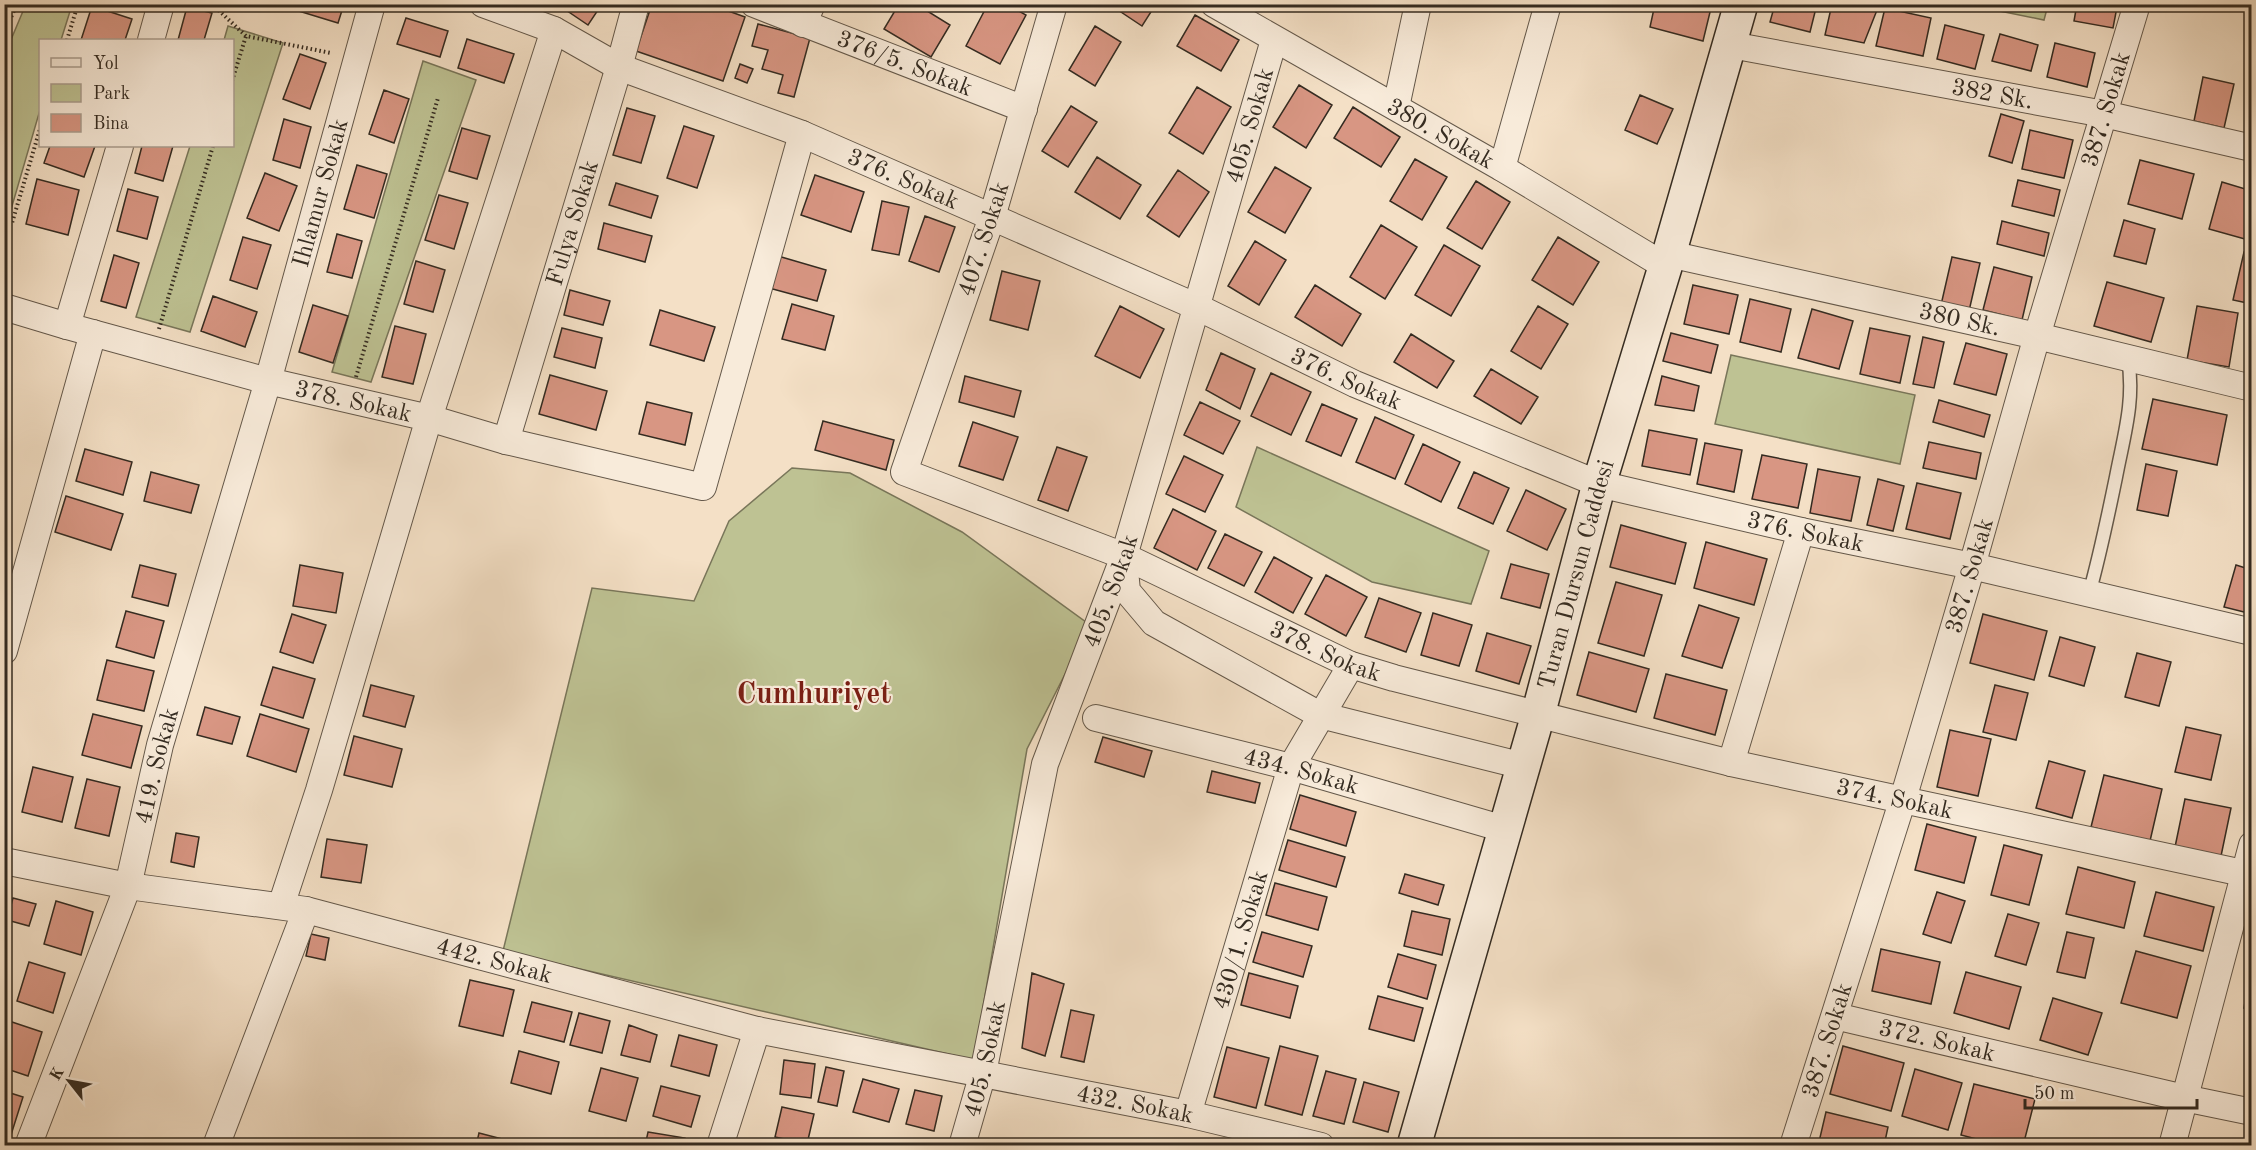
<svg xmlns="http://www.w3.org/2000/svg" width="2256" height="1150" viewBox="0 0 2256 1150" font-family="'Old Standard TT',serif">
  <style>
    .green { fill: #bec293; stroke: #79765a; stroke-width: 1.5 }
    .building { fill: #d89683; stroke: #342b21; stroke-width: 1.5 }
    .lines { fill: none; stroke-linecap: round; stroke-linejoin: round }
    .lane-casing { stroke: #64584a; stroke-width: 15 }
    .street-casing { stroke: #64584a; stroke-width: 28 }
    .secondary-casing { stroke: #342b21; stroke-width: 36 }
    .path { stroke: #342b21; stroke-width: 4; stroke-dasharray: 1.5 3; stroke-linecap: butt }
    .lane { stroke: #f8ebda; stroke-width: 12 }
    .street { stroke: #f8ebda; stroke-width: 26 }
    .secondary { stroke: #f8ebda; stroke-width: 33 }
    .labels { text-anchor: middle; stroke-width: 4.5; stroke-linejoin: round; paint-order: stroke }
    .street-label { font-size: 24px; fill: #342b21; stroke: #f8ebda }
    .district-label { font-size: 30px; font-weight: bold; fill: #7a1f14; stroke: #f8ebda }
  </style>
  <rect width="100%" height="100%" fill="#f4e0c6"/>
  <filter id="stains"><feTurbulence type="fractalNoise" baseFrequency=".00333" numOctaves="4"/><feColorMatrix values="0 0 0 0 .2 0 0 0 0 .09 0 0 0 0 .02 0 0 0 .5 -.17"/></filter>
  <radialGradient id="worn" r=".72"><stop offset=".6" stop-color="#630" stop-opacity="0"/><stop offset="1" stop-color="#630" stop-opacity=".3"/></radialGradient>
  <path class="green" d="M26 4 72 5 61 40H40V110L10 213 4 212 5 54Z
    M1970 5 2048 4V5L2044 20Z
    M228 26 283 43 190 332 136 317 190 146H232V40H224Z
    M423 61 476 80 371 382 332 372Z
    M1731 355 1915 395 1900 464 1715 424Z
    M1257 447 1489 551 1471 604 1372 582 1236 507Z
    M792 468 850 473 962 532 1090 625 1027 749 974 1060 503 951 592 588 694 601 729 521Z"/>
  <path class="building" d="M293 4H344L338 23 292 9Z
    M557 4H602L588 25Z
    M652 4H709L745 17 723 81 636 51Z
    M899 4H916L950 25 931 57 884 29Z
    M988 4H1006L1026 15 1000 64 966 46Z
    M1109 4H1156L1142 26Z
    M1655 4H1697L1711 8 1703 41 1650 27Z
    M1775 4H1817L1810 32 1770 22Z
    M1832 4 1879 5 1864 43 1825 35Z
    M2077 4H2104L2117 7 2113 28 2074 21Z
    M92 6 132 19 125 40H81Z
    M187 7 212 13 204 40H178Z
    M1885 8 1931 18 1923 56 1876 46Z
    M1195 15 1239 40 1221 71 1177 46Z
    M406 18 448 31 440 57 397 44Z
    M758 24 810 38 794 97 778 93 783 75 762 69 768 50 752 46Z
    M1945 25 1984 35 1975 69 1937 59Z
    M1095 26 1121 42 1095 86 1069 70Z
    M2000 34 2038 45 2031 71 1992 61Z
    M467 39 514 54 504 83 458 68Z
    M2055 43 2095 53 2087 87 2047 77Z
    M300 54 326 63 310 109 283 99Z
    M740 64 753 69 747 83 735 78Z
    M2203 77 2234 84 2224 128 2194 121Z
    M1299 85 1332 105 1306 148 1273 127Z
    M1197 87 1231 107 1203 154 1169 133Z
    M384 90 409 99 394 143 369 134Z
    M1640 95 1673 109 1657 144 1625 130Z
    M1071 106 1097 122 1068 167 1042 151Z
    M1353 107 1400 137 1381 167 1334 138Z
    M627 108 655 116 641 163 613 155Z
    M2001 114 2024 121 2012 163 1989 156Z
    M284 119 311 127 300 168 273 160Z
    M684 126 714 136 697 188 667 178Z
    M462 128 490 136 477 179 449 171Z
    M2030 130 2073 140 2064 178 2022 169Z
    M50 146H95L84 177 44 163Z
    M142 146H173L163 181 135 173Z
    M1097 157 1141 185 1120 219 1075 192Z
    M1415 159 1447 177 1422 220 1390 201Z
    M2140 160 2194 174 2182 219 2128 204Z
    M357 165 387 174 374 218 344 209Z
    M1275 167 1311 188 1285 233 1248 212Z
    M1178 170 1209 192 1179 237 1147 216Z
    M265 173 297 186 279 231 247 218Z
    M815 175 864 192 851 232 801 215Z
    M37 179 79 190 68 235 26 224Z
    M2018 180 2060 190 2054 216 2012 206Z
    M1476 181 1510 202 1482 249 1447 228Z
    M2222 182 2252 191V241L2209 229Z
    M616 183 658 196 651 218 609 205Z
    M128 189 158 197 147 239 117 231Z
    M439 195 468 203 454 249 425 240Z
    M882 201 909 207 899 255 872 250Z
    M925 216 955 227 939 272 909 261Z
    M2124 220 2155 229 2146 264 2114 256Z
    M2002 221 2049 233 2044 256 1997 244Z
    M604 223 652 236 645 262 598 249Z
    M1381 225 1417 247 1385 299 1350 277Z
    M4 229 11 232 4 249Z
    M337 234 362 241 352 278 327 272Z
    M243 237 271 245 257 289 230 280Z
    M1558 237 1599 262 1573 305 1532 280Z
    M1255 241 1286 260 1259 305 1228 286Z
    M1444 245 1480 266 1451 316 1415 295Z
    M2244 252 2252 253V304L2233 300Z
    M114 255 139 263 126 308 101 301Z
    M778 256 826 270 817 301 769 288Z
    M1952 257 1980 263 1969 311 1941 305Z
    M416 261 445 270 433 312 404 304Z
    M1994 267 2032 277 2022 320 1983 310Z
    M1002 271 1040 281 1028 330 990 320Z
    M2107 282 2164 298 2151 342 2094 326Z
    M1315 285 1361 314 1342 346 1295 317Z
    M1693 285 1738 295 1729 334 1684 324Z
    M570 290 610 301 603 325 564 315Z
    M213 296 257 312 245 347 201 331Z
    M1750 299 1791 309 1781 352 1740 342Z
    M792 304 834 316 825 350 782 339Z
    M313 305 348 316 333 363 299 352Z
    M1120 306 1164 329 1140 378 1095 356Z
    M1538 306 1568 324 1541 369 1511 351Z
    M2197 306 2238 313 2229 367 2187 360Z
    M1812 309 1853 321 1839 369 1798 358Z
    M660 310 715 327 704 361 650 345Z
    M395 326 426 334 413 384 382 377Z
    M562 328 602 338 595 368 554 357Z
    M1870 328 1910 336 1900 383 1860 374Z
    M1671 333 1718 345 1711 373 1663 361Z
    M1411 334 1454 361 1437 388 1394 362Z
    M1923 337 1944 342 1934 388 1913 384Z
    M1966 343 2007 354 1996 395 1954 384Z
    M1221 353 1255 369 1240 409 1206 390Z
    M1491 369 1538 397 1521 424 1474 396Z
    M1271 373 1311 392 1291 435 1251 416Z
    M550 375 607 391 596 430 539 414Z
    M965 376 1021 391 1014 417 959 402Z
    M1662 376 1699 386 1694 411 1655 405Z
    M2153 399 2227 415 2217 465 2142 449Z
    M1939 400 1990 415 1984 437 1933 422Z
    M647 402 692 413 685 445 639 434Z
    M1200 402 1240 421 1223 454 1184 435Z
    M1322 404 1357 419 1341 456 1306 441Z
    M1375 417 1414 435 1395 479 1356 462Z
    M823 421 894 440 886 470 815 450Z
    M973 422 1018 437 1003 480 959 466Z
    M1649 430 1697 439 1690 475 1642 466Z
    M1929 442 1981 453 1976 479 1923 468Z
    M1705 443 1742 450 1734 492 1697 484Z
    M1423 444 1460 462 1441 502 1405 484Z
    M1057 447 1087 457 1068 511 1038 500Z
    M85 449 132 462 123 495 76 481Z
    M1762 455 1807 464 1798 508 1752 499Z
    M1184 456 1223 475 1205 512 1166 494Z
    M2146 464 2177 471 2168 516 2137 510Z
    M1818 469 1860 477 1851 521 1810 513Z
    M151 472 199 485 191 513 144 501Z
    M1474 472 1509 488 1493 524 1458 508Z
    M1878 479 1904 486 1893 531 1867 525Z
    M1917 483 1961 493 1950 539 1906 529Z
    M1526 490 1566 509 1547 550 1507 531Z
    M66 496 123 514 111 550 55 532Z
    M1173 509 1216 531 1197 570 1154 548Z
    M1621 525 1686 543 1675 584 1610 567Z
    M1225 534 1262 552 1244 586 1208 568Z
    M1706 542 1767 559 1754 605 1694 588Z
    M1274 557 1312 578 1293 613 1255 592Z
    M1511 564 1549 574 1540 608 1501 598Z
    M140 565 176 574 168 606 132 597Z
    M300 565 343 573 336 613 293 606Z
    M2236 565 2252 570V614L2224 607Z
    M1326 575 1367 597 1346 636 1305 614Z
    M1616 582 1662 595 1644 656 1598 643Z
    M1379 598 1421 613 1406 652 1365 637Z
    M1699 605 1739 618 1722 668 1682 656Z
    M126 611 164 621 154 658 116 647Z
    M1433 613 1472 625 1459 666 1421 655Z
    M292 614 326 625 313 663 280 652Z
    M1983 614 2047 631 2034 680 1970 663Z
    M1487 633 1531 646 1519 684 1476 671Z
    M2060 637 2095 647 2084 686 2049 676Z
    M1589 652 1649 669 1636 712 1577 695Z
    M2137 653 2171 662 2159 706 2125 697Z
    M107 660 154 671 144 711 97 700Z
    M273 667 315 679 303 718 261 705Z
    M1666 674 1727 690 1715 735 1654 718Z
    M371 685 414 696 405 727 363 716Z
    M1995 685 2028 693 2016 740 1983 732Z
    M205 707 240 717 232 744 197 735Z
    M93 714 142 726 131 768 82 755Z
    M260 714 309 729 296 772 247 756Z
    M2186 727 2221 735 2211 780 2175 772Z
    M1950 730 1991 739 1978 796 1937 787Z
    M354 736 402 749 392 787 344 775Z
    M1103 737 1152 751 1144 777 1095 762Z
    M2049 761 2085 771 2072 818 2036 808Z
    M33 767 73 777 62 822 22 812Z
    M1212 771 1260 783 1255 803 1207 792Z
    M2104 775 2162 789 2150 841 2091 827Z
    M87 779 120 787 109 836 75 828Z
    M1300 795 1356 812 1346 846 1290 829Z
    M2185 799 2231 808 2221 856 2175 847Z
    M1927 824 1976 837 1964 883 1915 870Z
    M176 833 199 837 194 867 171 862Z
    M327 839 367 845 361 883 321 877Z
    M1288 840 1345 857 1336 887 1279 870Z
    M2004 845 2042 855 2029 905 1991 895Z
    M2078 867 2135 882 2124 928 2066 914Z
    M1405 874 1444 885 1438 905 1399 893Z
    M1275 883 1327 897 1318 930 1266 915Z
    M1937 892 1965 901 1951 943 1923 934Z
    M2156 892 2214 907 2203 951 2144 936Z
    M13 898 36 904 29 926 7 920Z
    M56 901 93 912 81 955 44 944Z
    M1412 911 1450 919 1442 955 1404 946Z
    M2008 914 2039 923 2026 965 1995 956Z
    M1262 932 1312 946 1303 977 1253 962Z
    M2067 932 2094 938 2085 978 2057 972Z
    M311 934 329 938 325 960 306 956Z
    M1881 949 1940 962 1931 1004 1872 991Z
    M2136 951 2191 966 2177 1018 2121 1003Z
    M1398 954 1436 965 1427 999 1388 987Z
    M29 962 65 973 53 1013 17 1001Z
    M2250 970H2252V1009L2244 1008Z
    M1966 972 2021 987 2009 1029 1954 1013Z
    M1032 973 1064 984 1045 1056 1022 1048Z
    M1249 973 1298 986 1290 1018 1241 1005Z
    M470 980 514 990 503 1036 459 1026Z
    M1378 996 1423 1008 1414 1041 1369 1029Z
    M2053 998 2102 1013 2088 1055 2040 1040Z
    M532 1002 572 1012 564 1042 524 1032Z
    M1071 1010 1094 1015 1084 1062 1061 1057Z
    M579 1013 610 1021 602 1053 570 1045Z
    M6 1020 42 1032 28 1076 4 1068Z
    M629 1025 657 1035 650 1062 621 1055Z
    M679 1035 717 1045 709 1076 671 1066Z
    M1280 1046 1318 1056 1302 1115 1265 1105Z
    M1843 1046 1904 1063 1891 1111 1830 1094Z
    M1227 1047 1269 1058 1256 1108 1214 1097Z
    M519 1051 559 1062 551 1094 511 1083Z
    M784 1060 815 1064 811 1098 780 1094Z
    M826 1067 844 1071 837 1106 818 1102Z
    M601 1068 638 1078 626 1121 589 1111Z
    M1915 1069 1962 1083 1948 1130 1902 1116Z
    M1326 1071 1356 1079 1344 1124 1313 1116Z
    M863 1079 899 1089 889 1122 853 1112Z
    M1364 1082 1399 1092 1388 1132 1353 1122Z
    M1974 1084 2035 1099 2023 1146H2003L1961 1135Z
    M661 1086 700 1096 691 1127 653 1116Z
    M915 1090 942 1096 934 1131 906 1124Z
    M4 1091 23 1097 10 1138 4 1136Z
    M782 1107 814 1114 807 1144 775 1137Z
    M1826 1112 1888 1127 1884 1146H1818Z
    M648 1132 685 1138 684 1146H645Z
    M479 1133 510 1141 509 1146H476Z"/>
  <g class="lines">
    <g class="lane-casing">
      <path id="lane" d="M2089 594C2100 555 2108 516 2116 477 2124 435 2135 401 2128 358"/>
    </g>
    <g class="street-casing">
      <g id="street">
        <path id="s1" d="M483 4 554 30 619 67 802 134 1195 306 1355 384 1599 484 1801 531 1972 566 2252 632"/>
        <path id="s2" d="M754 4 1024 109"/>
        <path id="s3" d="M1054 4 992 217 904 472 1124 556 1351 665 1394 678 1731 763 2252 875"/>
        <path id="s4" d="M1214 4 1502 168 1665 266"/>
        <path d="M803 24 812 4"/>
        <path d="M151 40 161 4"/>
        <path id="s5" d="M1731 45 2104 114 2252 148"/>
        <path d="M1396 107 1418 4"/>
        <path d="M1502 168 1548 4"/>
        <path id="s6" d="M1669 254 2037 336 2252 388"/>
        <path id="s7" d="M4 307 67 326 268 381 429 418 506 441 703 487 802 134"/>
        <path d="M67 326 120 146"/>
        <path id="s8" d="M506 441 619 67 636 4"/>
        <path d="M1124 560 1127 591 1154 623 1320 715 1523 766"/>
        <path d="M4 651 93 333"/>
        <path id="s9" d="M1096 718 1291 767 1504 829"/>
        <path d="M1731 763 1801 531"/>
        <path id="s10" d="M4 861 128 886 306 910 757 1030 1188 1114 1321 1146"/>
        <path d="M281 906 319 790 429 418 554 30"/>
        <path id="s11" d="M1835 1016 2184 1098 2252 1112"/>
        <path id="s12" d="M1188 1114 1291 767 1351 665"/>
        <path id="s13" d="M28 1146 128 886 160 745 268 381 372 4"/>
        <path d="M216 1146 306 910"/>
        <path d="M720 1146 757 1030"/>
        <path id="s14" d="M962 1146 983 1073 1045 764 1124 556 1274 40"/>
        <path id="s15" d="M1793 1146 1903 799 1972 566 2037 336 2137 4"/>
        <path d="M2172 1146 2252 845"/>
      </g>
    </g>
    <g class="secondary-casing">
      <g id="secondary">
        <path id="s16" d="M1414 1146 1538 715 1599 484 1669 254 1741 4"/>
      </g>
    </g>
    <path class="path" d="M212 4 246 36 331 53
      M4 33 17 4
      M67 40 78 4
      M232 81 246 36
      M4 221 12 223 40 129
      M159 329 213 146
      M356 377 438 98"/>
    <use href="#lane" class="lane"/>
    <use href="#street" class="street"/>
    <use href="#secondary" class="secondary"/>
  </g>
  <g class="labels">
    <g class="street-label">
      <text dy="8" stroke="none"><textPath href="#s2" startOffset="162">376/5. Sokak</textPath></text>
      <text dy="8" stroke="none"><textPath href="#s5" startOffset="266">382 Sk.</textPath></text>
      <text dy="8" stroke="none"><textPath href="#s15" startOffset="1083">387. Sokak</textPath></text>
      <text dy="8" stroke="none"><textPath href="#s14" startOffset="1062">405. Sokak</textPath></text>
      <text dy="8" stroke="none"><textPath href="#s4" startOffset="261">380. Sokak</textPath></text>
      <text dy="8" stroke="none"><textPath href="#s1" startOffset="456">376. Sokak</textPath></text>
      <text dy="8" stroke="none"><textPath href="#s13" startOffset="998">Ihlamur Sokak</textPath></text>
      <text dy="8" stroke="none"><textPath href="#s8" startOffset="228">Fulya Sokak</textPath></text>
      <text transform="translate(983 239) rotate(-72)" y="8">407. Sokak</text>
      <text dy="8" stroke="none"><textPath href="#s6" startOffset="298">380 Sk.</textPath></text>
      <text dy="8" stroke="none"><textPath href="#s1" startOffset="942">376. Sokak</textPath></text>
      <text dy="8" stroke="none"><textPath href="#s7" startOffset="362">378. Sokak</textPath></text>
      <text dy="8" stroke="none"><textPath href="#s1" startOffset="1428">376. Sokak</textPath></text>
      <text dy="8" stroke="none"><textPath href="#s16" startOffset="594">Turan Dursun Caddesi</textPath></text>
      <text dy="8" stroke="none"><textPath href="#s15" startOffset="597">387. Sokak</textPath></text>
      <text dy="8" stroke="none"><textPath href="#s14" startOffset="576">405. Sokak</textPath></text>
      <text dy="8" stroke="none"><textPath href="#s3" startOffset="950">378. Sokak</textPath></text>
      <text dy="8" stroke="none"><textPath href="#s13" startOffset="402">419. Sokak</textPath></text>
      <text dy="8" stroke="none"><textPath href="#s9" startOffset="212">434. Sokak</textPath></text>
      <text dy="8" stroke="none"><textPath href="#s3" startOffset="1539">374. Sokak</textPath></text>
      <text dy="8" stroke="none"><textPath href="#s12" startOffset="182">430/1. Sokak</textPath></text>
      <text dy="8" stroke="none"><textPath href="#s10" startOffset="501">442. Sokak</textPath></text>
      <text dy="8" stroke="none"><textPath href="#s11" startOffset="105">372. Sokak</textPath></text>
      <text dy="8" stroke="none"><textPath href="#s15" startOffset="111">387. Sokak</textPath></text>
      <text dy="8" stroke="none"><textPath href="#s14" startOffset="90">405. Sokak</textPath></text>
      <text dy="8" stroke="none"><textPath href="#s10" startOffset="1158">432. Sokak</textPath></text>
    </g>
    <g class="district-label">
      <text x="814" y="703">Cumhuriyet</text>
    </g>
  </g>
  <rect width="2256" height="1150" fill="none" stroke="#f4e0c6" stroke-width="24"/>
  <rect x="6" y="6" width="2244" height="1138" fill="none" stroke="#342b21" stroke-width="3"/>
  <rect x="12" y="12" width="2232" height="1126" fill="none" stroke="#342b21" stroke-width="1.5"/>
  <rect x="39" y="39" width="195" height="108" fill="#f8ebda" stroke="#aa9e90" stroke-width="1.5"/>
  <rect x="51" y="58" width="30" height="9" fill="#f8ebda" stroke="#aa9e90" stroke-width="1.5"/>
  <text x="93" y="69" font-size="18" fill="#342b21">Yol</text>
  <rect x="51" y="84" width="30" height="18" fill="#bec293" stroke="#aa9e90" stroke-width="1.5"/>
  <text x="93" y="99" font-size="18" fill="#342b21">Park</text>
  <rect x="51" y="114" width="30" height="18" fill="#d89683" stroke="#aa9e90" stroke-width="1.5"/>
  <text x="93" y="129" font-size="18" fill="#342b21">Bina</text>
  <g transform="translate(69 1081) rotate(301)" stroke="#f8ebda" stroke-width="4.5" paint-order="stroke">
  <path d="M0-4.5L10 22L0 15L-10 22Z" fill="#342b21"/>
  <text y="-9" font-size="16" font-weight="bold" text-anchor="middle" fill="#342b21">K</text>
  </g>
  <path d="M2025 1099v9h172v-9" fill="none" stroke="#342b21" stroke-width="3"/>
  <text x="2034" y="1099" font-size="18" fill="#342b21" stroke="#f8ebda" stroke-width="4.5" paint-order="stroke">50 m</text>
  <rect width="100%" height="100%" filter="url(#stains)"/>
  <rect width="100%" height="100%" fill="url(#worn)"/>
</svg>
